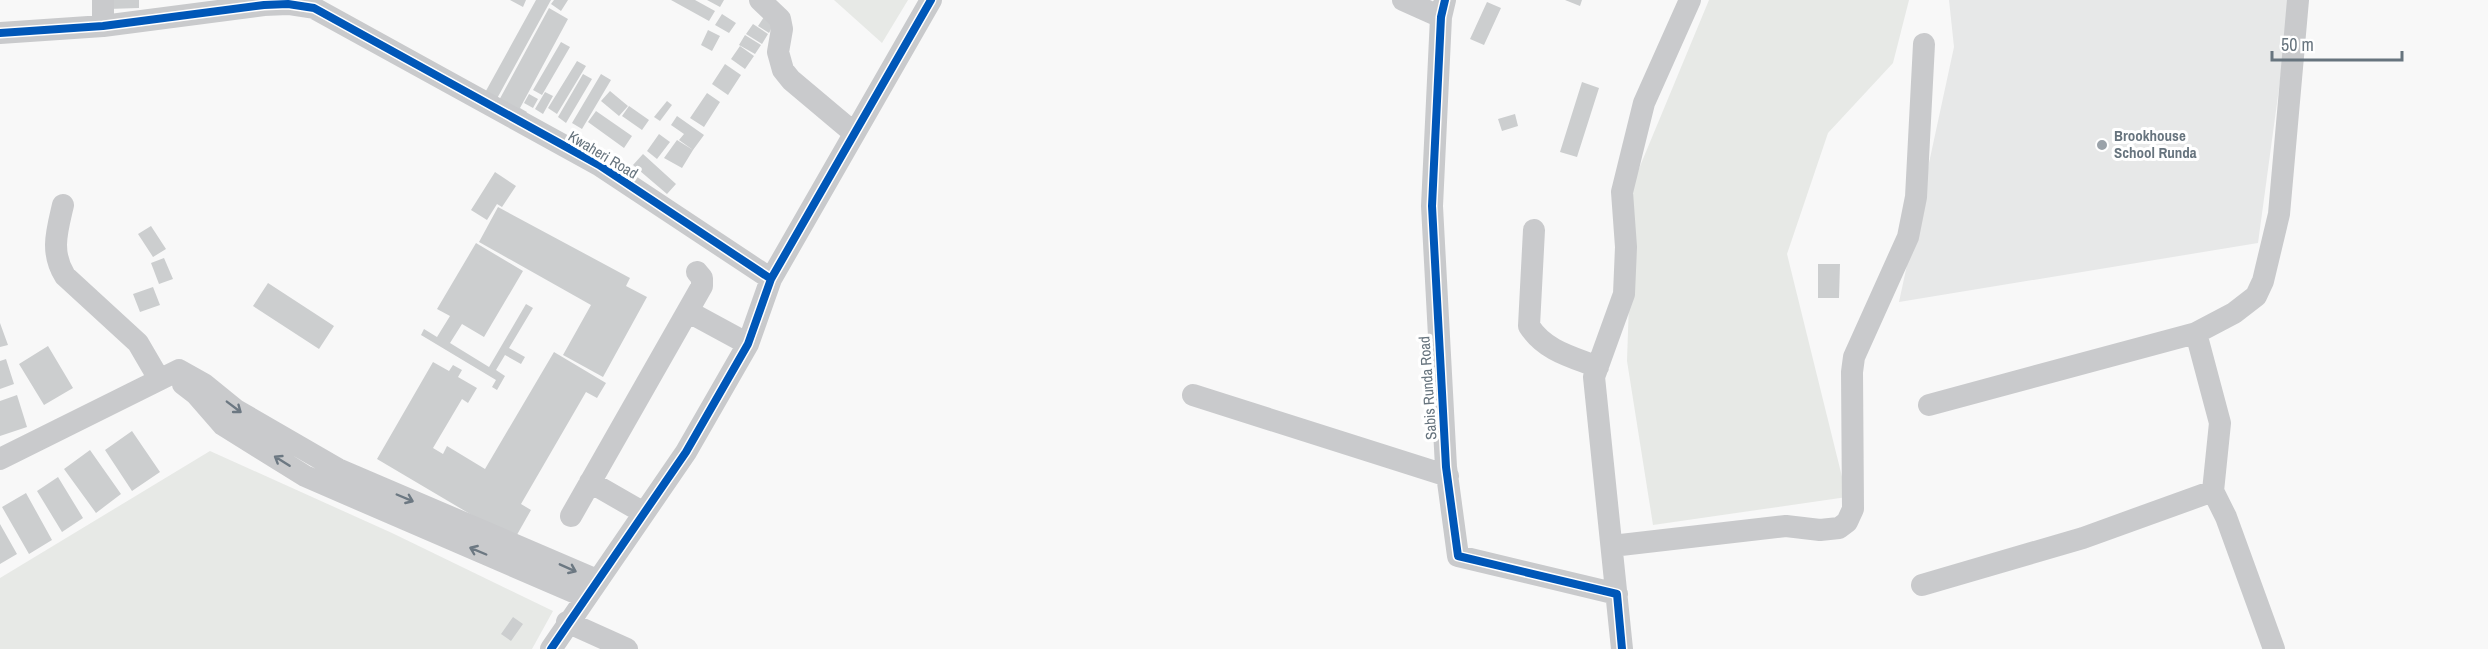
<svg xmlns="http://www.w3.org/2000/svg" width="2488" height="649" viewBox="0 0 2488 649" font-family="'Archivo Narrow',sans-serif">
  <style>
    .built { fill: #e7e8e8 }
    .green { fill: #e7e9e6 }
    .building { fill: #cccecf }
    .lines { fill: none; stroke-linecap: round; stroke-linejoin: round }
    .minor { stroke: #c9cacc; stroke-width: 22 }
    .cycleway-casing { stroke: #fff; stroke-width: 11 }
    .cycleway { stroke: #0057b8; stroke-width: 8 }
    .oneway { stroke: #6c7882 }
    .poi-dot { fill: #9aa2a9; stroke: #fff; stroke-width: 2 }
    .labels { text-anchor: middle; stroke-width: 6; stroke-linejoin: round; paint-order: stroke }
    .poi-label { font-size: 15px; font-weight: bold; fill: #67747e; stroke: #fff; text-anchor: start }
    .street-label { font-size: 15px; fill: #67747e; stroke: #fff }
  </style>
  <rect width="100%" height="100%" fill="#f8f8f8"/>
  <path class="built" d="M1949 0H2291L2258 243 1899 302 1954 47Z"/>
  <path class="green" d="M834 0H908L882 43Z
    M1709 0H1909L1893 63 1828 133 1787 254 1847 497 1653 525 1627 361 1633 183Z
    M210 451 392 533 553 611 532 649H0V578Z"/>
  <path class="building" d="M108 0H139V8L108 9Z
    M510 0H526L523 7Z
    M536 0H551L494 104 482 98Z
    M554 0H568L561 11 551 4Z
    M671 0H695L715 11 709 21Z
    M707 0H724L720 7Z
    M1565 0H1582L1580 6Z
    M1487 2 1501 8 1484 45 1470 39Z
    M549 8 568 19 520 108 527 112 522 119 497 104Z
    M722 14 736 23 729 33 715 25Z
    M764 17 774 24 769 33 758 26Z
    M753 24 768 34 762 44 746 34Z
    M708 30 720 36 712 51 701 45Z
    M745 35 761 45 755 54 739 45Z
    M561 42 570 47 542 95 533 90Z
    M740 46 754 56 745 69 731 59Z
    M577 61 586 66 557 114 548 108Z
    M725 64 741 75 728 95 712 84Z
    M583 74 592 79 566 123 558 117Z
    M601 74 611 80 582 129 572 123Z
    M1582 82 1599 88 1577 157 1560 152Z
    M610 91 628 106 619 116 601 101Z
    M545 92 553 96 543 114 535 109Z
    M707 93 720 102 704 127 690 118Z
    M529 94 538 99 533 108 524 103Z
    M667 101 672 105 660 121 654 117Z
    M629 106 649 120 642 130 622 116Z
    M596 111 632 136 624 148 588 122Z
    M1515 114 1518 126 1502 131 1498 119Z
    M677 116 704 135 693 150 679 140 684 134 671 125Z
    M659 134 670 142 657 159 647 151Z
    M677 140 693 150 682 168 664 158Z
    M643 154 676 184 667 194 633 165Z
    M495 172 516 186 502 207 497 204 487 220 471 210Z
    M498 207 630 278 626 286 647 297 603 377 563 355 591 305 479 242Z
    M151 226 166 249 153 257 138 234Z
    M476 243 523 271 484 337 462 324 450 343 489 367 526 304 533 308 509 348 525 357 521 364 505 355 496 370 505 376 497 390 492 387 496 380 421 335 424 329 437 337 450 316 437 309Z
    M164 258 173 279 159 284 151 263Z
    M1818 264H1840L1839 298H1818Z
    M268 283 334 326 319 349 253 306Z
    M153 287 160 305 140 312 133 294Z
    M0 323 8 345 0 347Z
    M48 346 73 388 44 405 19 364Z
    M554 352 606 383 597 398 586 392 521 504 531 510 514 540 377 459 433 362 449 371 453 365 462 370 458 377 477 388 468 403 462 399 433 448 443 454 447 446 485 469Z
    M6 359 14 384 0 389V361Z
    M17 395 27 427 0 436V401Z
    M132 431 160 472 132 491 105 450Z
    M90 450 121 494 96 513 64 469Z
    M58 477 83 518 62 532 37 491Z
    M26 493 52 540 29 554 2 507Z
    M0 524 17 554 0 564Z
    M513 617 523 624 511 641 501 634Z"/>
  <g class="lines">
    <path class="minor" d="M103 0V26
      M760 0 780 19 782 29 778 52 783 70 791 80 854 133
      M1403 0 1441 17
      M1445 0 1441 17 1432 206 1446 467 1458 556 1617 594
      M0 33 103 26 264 5 288 4 314 8 599 165 771 279
      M63 205C57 231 50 252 65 276L138 343 159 379
      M1534 230 1529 326C1545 351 1572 357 1598 367
      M689 312 748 344
      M183 384 196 394 223 425 305 476 585 597
      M1193 395 1448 476
      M1929 405 2196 333
      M0 459 179 370 204 384 236 410 338 469 597 580
      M590 482 644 513
      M571 516 702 286V278L697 272
      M1612 546 1786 526 1820 530 1839 528 1847 522 1853 509 1852 372 1854 357 1908 237 1916 197 1924 44
      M1922 585 2083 538 2213 491
      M567 622 627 649
      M551 649 686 452 748 344 771 279 931 0
      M1622 649 1594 377 1624 294 1626 247 1622 192 1644 103 1690 0
      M2274 649 2226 517 2213 491 2220 423 2196 333 2234 313 2256 296 2263 281 2279 214 2298 0"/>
    <g class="cycleway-casing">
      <path id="cycleway" d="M1445 0 1441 17 1432 206 1446 467 1458 556 1617 594 1622 649
        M0 33 103 26 264 5 288 4 314 8 599 165 771 279
        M551 649 686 452 748 344 771 279 931 0"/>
    </g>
    <use href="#cycleway" class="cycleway"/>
  </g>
  <defs><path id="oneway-shaft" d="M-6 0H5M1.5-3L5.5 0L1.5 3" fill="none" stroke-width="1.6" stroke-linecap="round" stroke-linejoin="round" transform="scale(1.5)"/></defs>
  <g class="oneway">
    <use href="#oneway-shaft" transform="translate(234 407) rotate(37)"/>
    <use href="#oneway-shaft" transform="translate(282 461) rotate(-148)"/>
    <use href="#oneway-shaft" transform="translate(405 498) rotate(23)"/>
    <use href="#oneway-shaft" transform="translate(478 551) rotate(-157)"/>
    <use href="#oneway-shaft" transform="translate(568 568) rotate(24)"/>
  </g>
  <circle class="poi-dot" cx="2102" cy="145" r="6"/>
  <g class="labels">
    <g class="poi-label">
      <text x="2114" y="141">Brookhouse<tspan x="2114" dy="17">School Runda</tspan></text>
    </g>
    <g class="street-label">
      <text transform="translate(603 155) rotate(31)" y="5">Kwaheri Road</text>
      <text transform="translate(1428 388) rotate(-94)" y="5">Sabis Runda Road</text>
    </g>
  </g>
  <path d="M2272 51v9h130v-9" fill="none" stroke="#67747e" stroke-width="3"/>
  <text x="2281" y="51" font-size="18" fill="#67747e" stroke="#ffffff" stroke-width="4.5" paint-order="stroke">50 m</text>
</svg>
